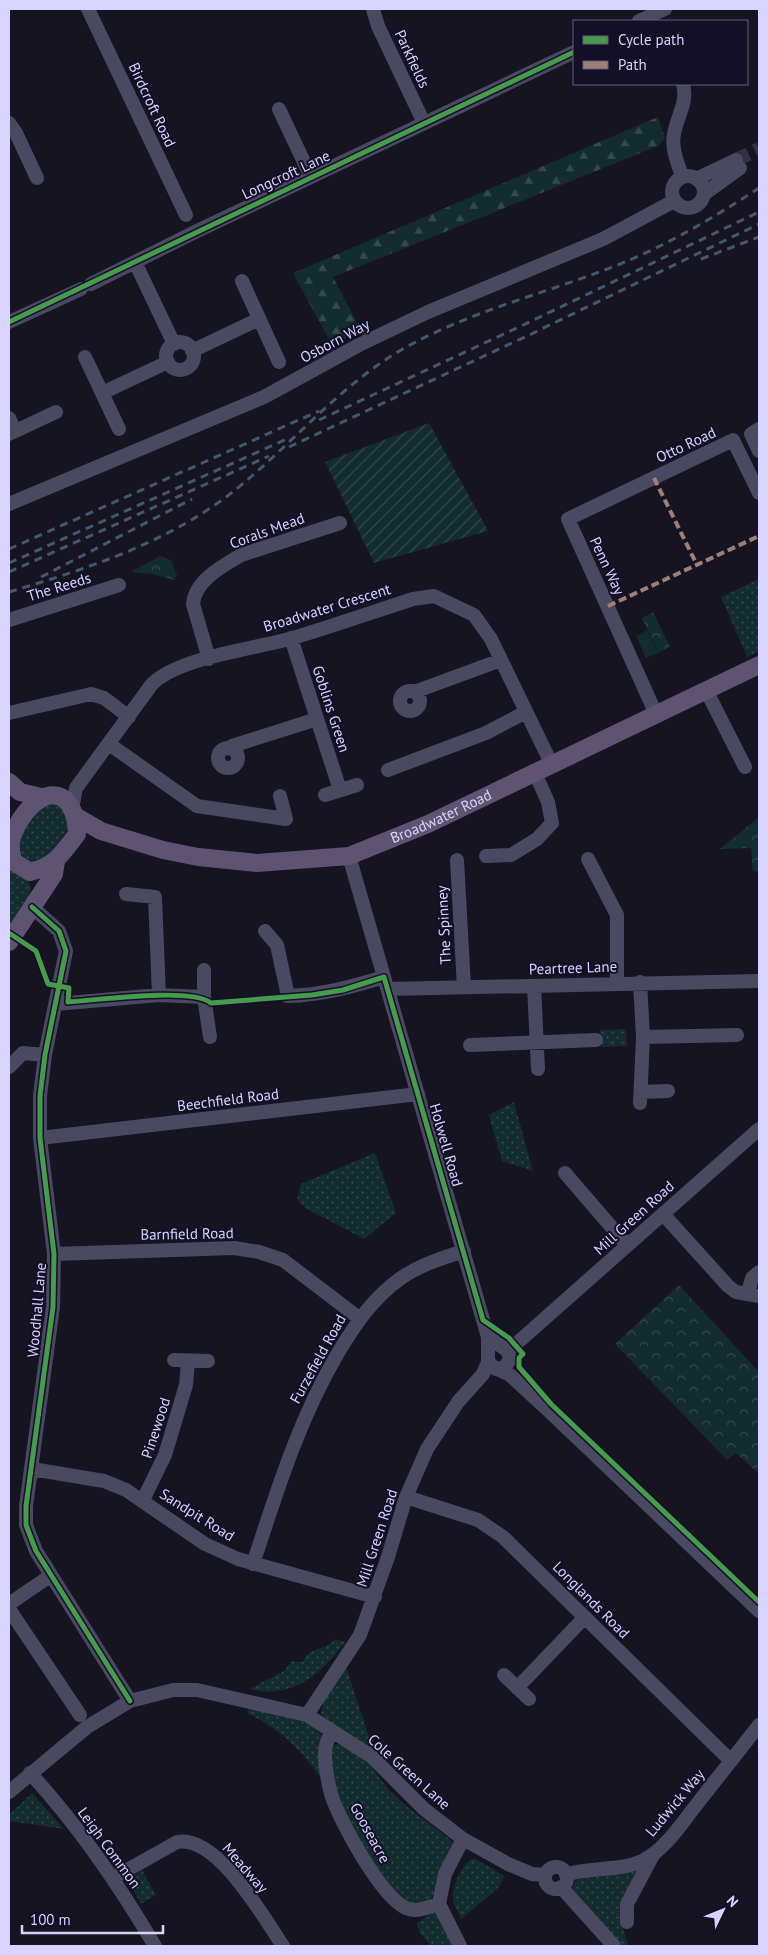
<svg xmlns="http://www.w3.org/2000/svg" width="768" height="1955" viewBox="0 0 768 1955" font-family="'PT Sans',sans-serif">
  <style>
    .grass { fill: url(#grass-dots) }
    .forest { fill: url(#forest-firs) }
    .park { fill: url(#park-crowns) }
    .garden { fill: url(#garden-furrows) }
    .pitch { fill: #132c2d }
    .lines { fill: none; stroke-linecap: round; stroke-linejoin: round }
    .minor-tunnel { stroke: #333142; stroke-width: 14; stroke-dasharray: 14 7; stroke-linecap: butt }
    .minor { stroke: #4a4962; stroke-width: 14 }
    .major { stroke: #5e5373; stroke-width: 18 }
    .rail { stroke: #43596b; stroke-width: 3; stroke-dasharray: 8 6; stroke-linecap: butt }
    .quiet { stroke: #9e8076; stroke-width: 4; stroke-dasharray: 8 4; stroke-linecap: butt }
    .cycleway-casing { stroke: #130f26; stroke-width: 8 }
    .cycleway { stroke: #469c4c; stroke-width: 5 }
    .labels { text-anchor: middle; stroke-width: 4; stroke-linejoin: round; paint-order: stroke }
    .street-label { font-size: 15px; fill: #d9d4ff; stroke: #130f26 }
  </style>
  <defs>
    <pattern id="grass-dots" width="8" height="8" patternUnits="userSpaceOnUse" patternTransform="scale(1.25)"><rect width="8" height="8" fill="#132c2d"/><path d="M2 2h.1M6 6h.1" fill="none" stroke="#354a4c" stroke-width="1.8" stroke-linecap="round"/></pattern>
    <pattern id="forest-firs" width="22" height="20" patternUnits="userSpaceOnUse" patternTransform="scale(1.25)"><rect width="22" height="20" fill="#132c2d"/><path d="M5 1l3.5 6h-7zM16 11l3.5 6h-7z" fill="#354a4c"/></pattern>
    <pattern id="park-crowns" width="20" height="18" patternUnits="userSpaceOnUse" patternTransform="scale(1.25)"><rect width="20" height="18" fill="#132c2d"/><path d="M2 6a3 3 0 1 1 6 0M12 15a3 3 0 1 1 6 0" fill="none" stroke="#354a4c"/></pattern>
    <pattern id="garden-furrows" width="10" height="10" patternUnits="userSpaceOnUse" patternTransform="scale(1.25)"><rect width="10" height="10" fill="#132c2d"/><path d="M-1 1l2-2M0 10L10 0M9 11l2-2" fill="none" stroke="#354a4c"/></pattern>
  </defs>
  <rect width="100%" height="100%" fill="#161421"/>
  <path class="grass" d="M759 579V651L747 657 721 597Z
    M51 802 63 808 69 827 49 859 34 865 20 858 17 838 32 811Z
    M9 867C16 872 26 876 30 884 35 898 15 929 9 942Z
    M626 1029 627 1046 601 1047 600 1030Z
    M514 1102 533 1171 502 1161 489 1115Z
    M375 1153 396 1213 364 1239 305 1208 297 1199 301 1184Z
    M335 1639 345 1642C322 1674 292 1700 249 1689L284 1671 292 1661 303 1662C307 1647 327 1650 335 1639Z
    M346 1667 374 1752 356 1738 324 1719 321 1713 323 1702Z
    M249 1706C273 1712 305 1715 321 1733V1756L324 1775 320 1777C300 1748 278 1728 247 1713Z
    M342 1743 368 1762 388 1789 405 1805 451 1840 453 1848C448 1860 439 1894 428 1901 421 1906 412 1903 405 1903L370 1863 333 1788 330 1749 334 1745Z
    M32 1793 64 1829 9 1821V1815Z
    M474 1858 505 1876 498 1888 461 1919C459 1913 454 1906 453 1900 452 1886 461 1864 474 1858Z
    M638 1867 622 1923 628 1946H618L572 1891 574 1883 579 1878Z
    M142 1870 156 1895 141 1904 129 1882 132 1877Z
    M438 1909 456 1946H431L420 1933 417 1923Z"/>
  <path class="forest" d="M658 117 665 138 658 146 333 277 361 330 332 345 293 273Z"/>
  <path class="park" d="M160 556 171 560 177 575 174 580 153 574 131 572Z
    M653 612 670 647 658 653 642 618Z
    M759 817V872L753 871 751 848 720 849Z
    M679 1285 759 1372V1474L736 1453 727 1460 615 1344Z"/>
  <path class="garden" d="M429 423 488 531 374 563 325 462Z"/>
  <path class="pitch" d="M647 630 658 653 646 658 636 636Z"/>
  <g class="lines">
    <path class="minor-tunnel" d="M736 160 759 149"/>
    <path class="minor" d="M88 9 186 215
      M373 9 378 26 424 123
      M639 21 665 9
      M279 109 311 177
      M9 123 16 133 37 178
      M672 192a16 16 0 1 1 32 0a16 16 0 1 1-32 0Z
      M682 177C678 163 671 148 674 134 677 116 688 103 683 84
      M696 179 736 160
      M704 194 740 168
      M135 262 174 344
      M242 281 279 362
      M91 284 195 232 574 52
      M9 322 81 289
      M166 356a14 14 0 1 1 28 0a14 14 0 1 1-28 0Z
      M192 351 259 319
      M85 357 119 429
      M102 393 168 362
      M9 418 15 431
      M759 429 751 434 759 451
      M9 434 56 412
      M9 504 264 397 359 345 428 312 603 239 674 201
      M9 620 119 585
      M291 638 340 790
      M209 659 193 604C195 580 223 566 241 555L340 523
      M706 690 745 767
      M400 701a10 10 0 1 1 20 0a10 10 0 1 1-20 0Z
      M414 692 501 660
      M9 713 91 694 104 698 129 717
      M656 714 568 519 733 440 759 493
      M109 744 197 806 286 819 280 796
      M218 758a10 10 0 1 1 20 0a10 10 0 1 1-20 0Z
      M231 749 232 746 317 719
      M388 770 486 733 526 712
      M325 795 357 785
      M72 809 76 788 152 684C180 657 254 649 293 638 333 626 373 612 413 599L434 596 474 615 491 639 552 765
      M349 856 488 1337V1362L496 1369 505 1367 510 1359 508 1351 488 1337
      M486 856 511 855 537 839 552 823 548 802 535 773
      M588 859 617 915V983
      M457 860 464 987
      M126 894 155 897 159 995
      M32 907 59 931 66 951 45 1055 40 1096V1138L54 1254 53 1307 26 1506V1525L36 1551 130 1701
      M265 931 277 945 288 996C322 995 351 987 384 977
      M204 970V997L210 1037
      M640 982 643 1037 640 1103
      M534 986 538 1069
      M388 989 759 981
      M56 1004 159 995 204 997
      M643 1037 737 1035
      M470 1045 596 1040
      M9 1067 23 1053 45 1055
      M641 1092 668 1091
      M40 1138 418 1094
      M565 1173 627 1245
      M663 1214 728 1286 736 1292 759 1296
      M54 1254 234 1248 259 1252 283 1260 359 1318
      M748 1293 752 1278 759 1272
      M508 1351 759 1129
      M174 1360 208 1361
      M497 1369 510 1375 547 1409 759 1611
      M32 1469 104 1481 126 1490 205 1544 238 1559 375 1597
      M406 1497 478 1520 503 1537 731 1761
      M143 1500 165 1455 186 1385 188 1362
      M253 1564C277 1491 299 1419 338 1353 356 1323 373 1298 401 1278 420 1265 442 1258 464 1251
      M9 1604 50 1576
      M9 1609 80 1715
      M504 1675 529 1699
      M517 1688 585 1617
      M307 1715 360 1635 388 1557 406 1497 427 1449 458 1402 483 1374 488 1362
      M332 1731C328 1739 324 1747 325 1756 325 1768 328 1782 331 1794 339 1820 381 1897 406 1908 416 1913 429 1907 439 1904
      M30 1773C78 1825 119 1885 155 1946
      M9 1792 87 1727 130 1701 173 1690H197L307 1715 371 1756 424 1809 463 1839 508 1864 532 1874 545 1875
      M545 1878a11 11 0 1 1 22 0a11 11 0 1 1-22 0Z
      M566 1875C590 1866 618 1872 642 1861 665 1850 681 1824 697 1804 718 1777 739 1751 759 1725
      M113 1878 177 1842C217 1834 264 1918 283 1946
      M561 1887 614 1946
      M627 1922V1904L653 1855
      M460 1946 439 1904 445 1874 463 1839"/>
    <g class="major">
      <path d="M9 782 20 792 41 797"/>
      <path id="s1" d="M77 817 101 831 163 850 198 857 257 863 349 856 428 824 759 665"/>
      <path d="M9 859 30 872C55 866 62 854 77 834 76 789 45 782 20 820 16 827 12 834 11 842 10 849 12 855 13 862"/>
      <path d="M9 942 54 874 56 861"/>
    </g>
    <path class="rail" d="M701 259 759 237
      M319 420 521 326 759 212
      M289 447 527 336 759 224
      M9 549 319 411
      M9 563 287 439
      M9 572 269 456
      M41 577 192 499
      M9 592C93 567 179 539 246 481 297 438 343 384 401 350 467 312 544 294 615 266 666 246 713 218 759 188"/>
    <path class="quiet" d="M654 478 697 565
      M608 606 759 536"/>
    <g class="cycleway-casing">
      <path id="cycleway" d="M9 322 574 52
        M32 907 59 931 66 951 45 1055 40 1096V1138L54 1254 53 1307 26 1506V1525L36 1551 130 1701
        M9 933 36 951 48 984 69 988 68 1002C97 1000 191 987 211 1003L312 995 343 990 384 977 483 1320 509 1338 523 1354 519 1358V1367L551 1404 759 1602"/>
    </g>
    <use href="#cycleway" class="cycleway"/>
  </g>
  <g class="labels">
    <g class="street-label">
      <text transform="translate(412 59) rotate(65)" y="5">Parkfields</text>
      <text transform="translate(152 105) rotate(65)" y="5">Birdcroft Road</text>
      <text transform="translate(286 175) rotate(-25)" y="5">Longcroft Lane</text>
      <text transform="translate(335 341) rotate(-28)" y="5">Osborn Way</text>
      <text transform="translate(686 445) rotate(-25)" y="5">Otto Road</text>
      <text transform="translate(267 531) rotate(-20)" y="5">Corals Mead</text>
      <text transform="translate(607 566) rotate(65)" y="5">Penn Way</text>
      <text transform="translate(59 587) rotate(-17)" y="5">The Reeds</text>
      <text transform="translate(327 608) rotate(-17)" y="5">Broadwater Crescent</text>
      <text transform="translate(331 709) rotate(72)" y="5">Goblins Green</text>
      <text dy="5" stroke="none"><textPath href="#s1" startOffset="380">Broadwater Road</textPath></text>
      <text transform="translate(444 925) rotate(-93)" y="5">The Spinney</text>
      <text transform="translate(573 968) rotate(-2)" y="5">Peartree Lane</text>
      <text transform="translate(228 1100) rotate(-7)" y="5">Beechfield Road</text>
      <text transform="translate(446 1145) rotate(74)" y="5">Holwell Road</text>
      <text transform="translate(634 1218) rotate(-42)" y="5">Mill Green Road</text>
      <text transform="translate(187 1234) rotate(-1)" y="5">Barnfield Road</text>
      <text transform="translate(37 1310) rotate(-85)" y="5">Woodhall Lane</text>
      <text transform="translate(318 1359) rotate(-61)" y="5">Furzefield Road</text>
      <text transform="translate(156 1428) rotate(-72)" y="5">Pinewood</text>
      <text transform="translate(197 1515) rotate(32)" y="5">Sandpit Road</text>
      <text transform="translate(377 1538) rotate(-72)" y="5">Mill Green Road</text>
      <text transform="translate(591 1600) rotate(45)" y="5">Longlands Road</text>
      <text transform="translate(409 1772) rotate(42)" y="5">Cole Green Lane</text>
      <text transform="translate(675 1803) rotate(-50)" y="5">Ludwick Way</text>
      <text transform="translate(370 1833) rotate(61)" y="5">Gooseacre</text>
      <text transform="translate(109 1848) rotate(54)" y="5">Leigh Common</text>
      <text transform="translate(245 1868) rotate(49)" y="5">Meadway</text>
    </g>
  </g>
  <rect width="768" height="1955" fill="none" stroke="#d9d4ff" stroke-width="20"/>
  <rect x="573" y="20" width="175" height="65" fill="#130f26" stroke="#625e7d"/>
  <rect x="583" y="36" width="25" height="8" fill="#469c4c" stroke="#625e7d"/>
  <text x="618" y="45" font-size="15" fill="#d9d4ff">Cycle path</text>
  <rect x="583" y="61" width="25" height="8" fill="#9e8076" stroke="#625e7d"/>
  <text x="618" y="70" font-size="15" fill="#d9d4ff">Path</text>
  <g transform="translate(723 1910) rotate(47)" stroke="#130f26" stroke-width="4" paint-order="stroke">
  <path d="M0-4L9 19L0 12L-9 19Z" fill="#d9d4ff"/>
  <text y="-8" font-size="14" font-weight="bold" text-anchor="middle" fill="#d9d4ff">N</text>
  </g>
  <path d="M22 1925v8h141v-8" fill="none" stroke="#d9d4ff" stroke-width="2.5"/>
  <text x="30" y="1925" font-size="15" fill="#d9d4ff" stroke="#130f26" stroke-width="4" paint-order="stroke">100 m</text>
</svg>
